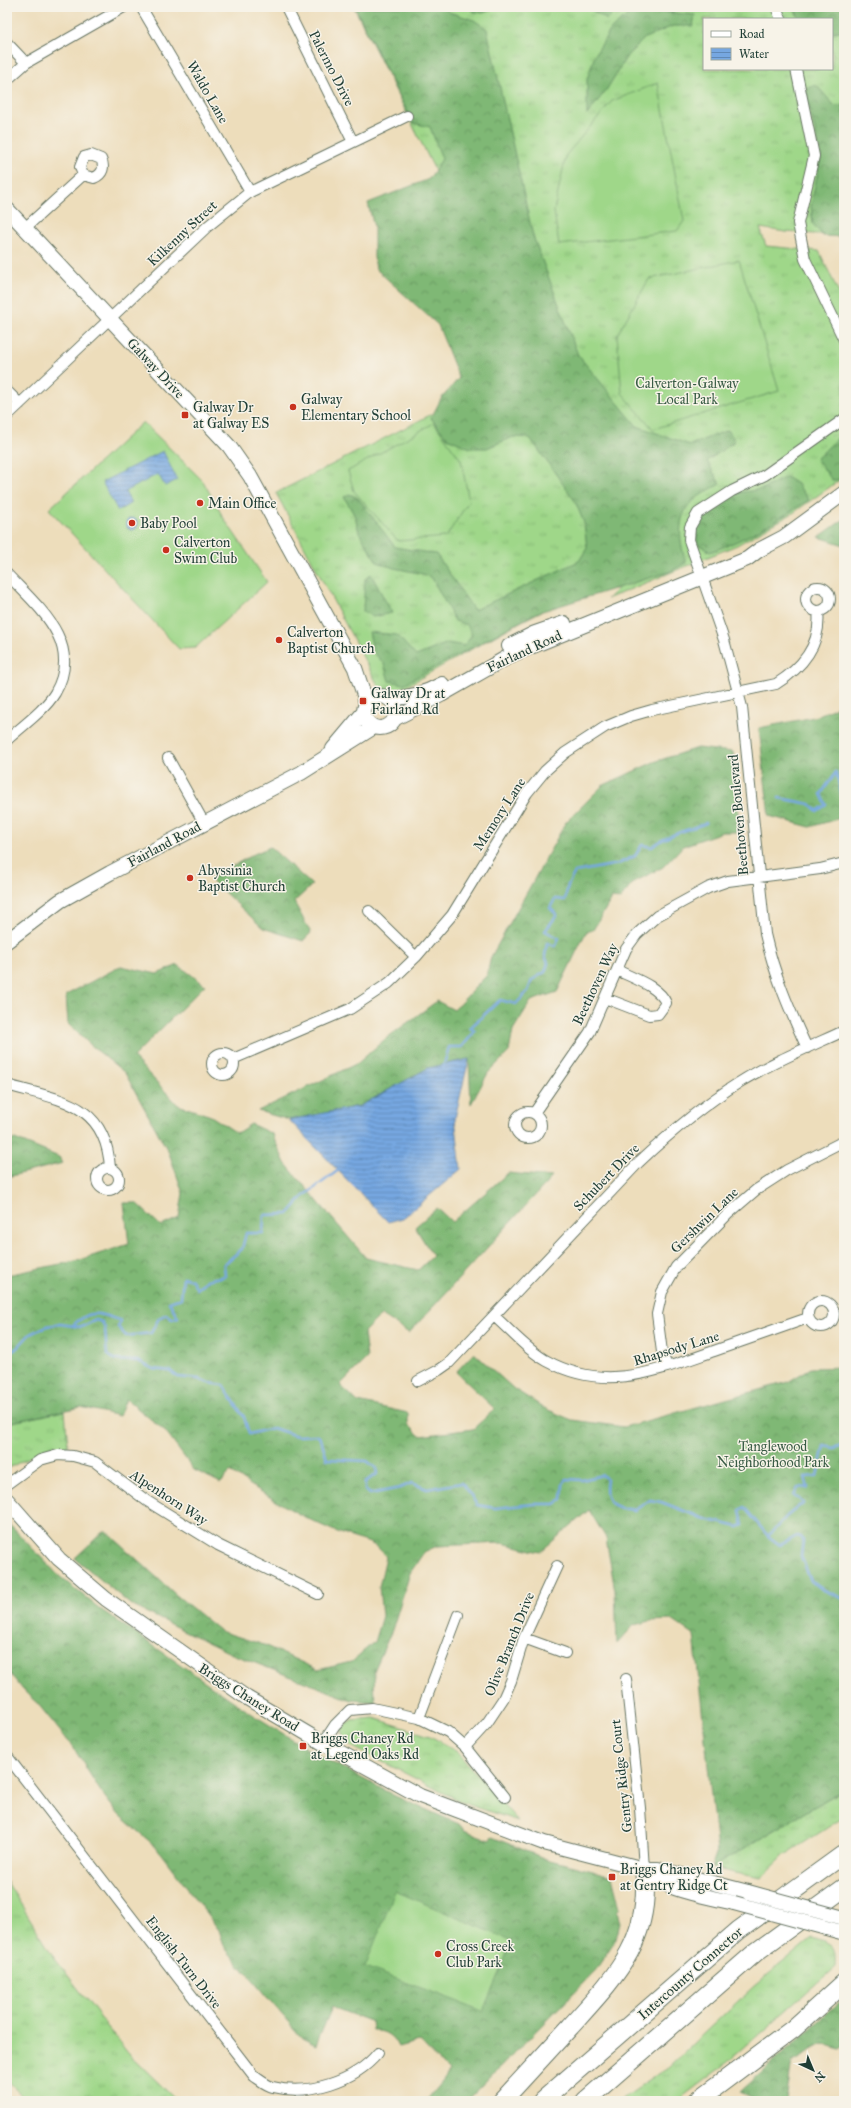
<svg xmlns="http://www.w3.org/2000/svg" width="851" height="2108" viewBox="0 0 851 2108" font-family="'IM FELL Great Primer',serif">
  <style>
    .grass { fill: url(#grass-tufts); stroke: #5f8a5e; fill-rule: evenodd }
    .forest { fill: url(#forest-crowns); stroke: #4f7a54 }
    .pitch { fill: #9fd789; stroke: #5f8a5e }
    .water { fill: url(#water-rules); stroke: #4a728a }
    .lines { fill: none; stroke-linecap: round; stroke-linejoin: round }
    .stream { stroke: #76a7e1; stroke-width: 2.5 }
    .street-casing { stroke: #677563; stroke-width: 12 }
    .secondary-casing { stroke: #677563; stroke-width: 16 }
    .highway-casing { stroke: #677563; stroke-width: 20 }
    .street { stroke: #fff; stroke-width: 10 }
    .secondary { stroke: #fff; stroke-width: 14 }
    .highway { stroke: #fff; stroke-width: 18 }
    .secondary-bridge-casing { stroke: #677563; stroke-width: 16; stroke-linecap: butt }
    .secondary-bridge { stroke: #fff; stroke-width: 14 }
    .poi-dot { fill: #c8321e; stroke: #f7f3e8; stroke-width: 1.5 }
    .labels { text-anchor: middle; stroke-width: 3; stroke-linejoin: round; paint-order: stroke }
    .street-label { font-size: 14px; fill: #1f3d34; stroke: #f7f3e8 }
    .park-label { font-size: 14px; fill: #395c45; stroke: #f7f3e8 }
    .poi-label { font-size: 14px; fill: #1f3d34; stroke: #f7f3e8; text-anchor: start }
  </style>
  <defs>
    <pattern id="grass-tufts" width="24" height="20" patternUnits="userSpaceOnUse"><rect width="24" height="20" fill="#9fd789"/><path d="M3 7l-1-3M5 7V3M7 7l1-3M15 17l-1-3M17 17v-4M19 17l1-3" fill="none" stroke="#88b977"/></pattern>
    <pattern id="forest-crowns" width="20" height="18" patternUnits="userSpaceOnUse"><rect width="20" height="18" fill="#7fb875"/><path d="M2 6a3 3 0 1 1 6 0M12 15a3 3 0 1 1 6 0" fill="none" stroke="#679761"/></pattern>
    <pattern id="water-rules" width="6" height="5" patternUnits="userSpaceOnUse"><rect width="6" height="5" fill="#76a7e1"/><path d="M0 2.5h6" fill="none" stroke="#6089b7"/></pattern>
  </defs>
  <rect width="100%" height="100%" fill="#f7f3e8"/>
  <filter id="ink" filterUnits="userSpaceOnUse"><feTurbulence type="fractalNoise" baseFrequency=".025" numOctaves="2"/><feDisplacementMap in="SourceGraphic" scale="8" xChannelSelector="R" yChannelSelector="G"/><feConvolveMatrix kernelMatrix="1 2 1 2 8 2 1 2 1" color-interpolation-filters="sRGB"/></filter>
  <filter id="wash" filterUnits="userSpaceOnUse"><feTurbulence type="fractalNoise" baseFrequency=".012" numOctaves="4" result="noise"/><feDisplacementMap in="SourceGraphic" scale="16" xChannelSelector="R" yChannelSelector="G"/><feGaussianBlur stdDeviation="0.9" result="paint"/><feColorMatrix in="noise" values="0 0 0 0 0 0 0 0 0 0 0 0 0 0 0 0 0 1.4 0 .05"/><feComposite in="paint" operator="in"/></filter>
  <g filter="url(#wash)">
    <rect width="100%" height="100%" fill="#edddbb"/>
    <path class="grass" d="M354 7H844V236L786 232 760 228 766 246 819 251 844 304V477L793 513 737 545 607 599 635 572 630 565 509 628 394 693 381 691 276 493 531 364ZM704 19H832V69H704Z
      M65 1411 68 1447 39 1452 7 1469V1423Z
      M374 1718 430 1736 454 1749 518 1821 464 1803 343 1742 342 1730 351 1720Z
      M844 1789V1817L785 1855 761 1878 711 1868Z
      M7 1882 55 1959 127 2052 177 2101H28L7 2081Z
      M812 1938C834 1945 836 1944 835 1967L720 2069 678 2101H618L668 2067 753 1987Z"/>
    <path class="forest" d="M355 7H443L449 12 474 20 487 29 533 236 578 355 637 426 690 445 728 430 735 441 707 461 720 484C711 489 701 494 693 501 675 517 680 543 686 563L669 572 536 613 404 684 389 681 384 664 373 651 369 632 397 635 416 656 448 643 464 646 472 635 467 625 455 621 432 578 423 574 394 568 377 562 359 532 355 516 344 497 349 494 358 498 395 547 436 554 474 610 579 561 587 548 584 523 575 501 530 438 513 437 487 448H470L447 438 431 418 441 399 459 378 438 325 376 269 374 257V227L368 203 429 179 442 159 430 127 413 123Z
      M468 7H499L483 13 474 12Z
      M587 7H620L607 20Z
      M792 7H844V34L843 30 832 33V19H800Z
      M646 10 695 15 693 26H673L645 38 627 56 607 89 587 115V79L595 55 611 29 631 12Z
      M816 85 835 106H844V237L823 236 813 224 811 206 821 155 805 89Z
      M844 432V476L837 480H832L816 459Z
      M786 477 797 484 809 500C777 520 746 540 710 552L698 544 695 531 702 516 736 493 762 489Z
      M844 519V545L819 537Z
      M371 574 392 613 373 617 363 611 365 579Z
      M844 704V817L810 827 769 816 759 728 814 717Z
      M697 748 733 752 740 832H722L683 846 663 867 634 882 620 899 612 898 593 930 586 932 557 992 531 1001 513 1030 509 1052 488 1073 471 1104 469 1059 428 1068 360 1106 289 1120 258 1111 358 1063 384 1040 437 1001 454 1010 487 975 491 957 566 822 602 786 654 762Z
      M270 847 312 885 294 902 311 933 303 941 263 928 210 879 252 855Z
      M178 965 205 985 133 1057 178 1105 211 1116 237 1133 251 1124 272 1134 285 1163 366 1258 418 1270 433 1256 415 1227 437 1208 452 1222 508 1173 552 1177 409 1333 381 1315 364 1332 367 1358 340 1385 358 1402 408 1413V1424L420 1436 473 1429 495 1409 456 1372 474 1353 514 1389 546 1409 572 1420 624 1427 788 1382 811 1368 844 1367V1789L711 1868 717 1851 694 1635 672 1620 650 1621 634 1625 617 1644 615 1591 606 1538 589 1510 540 1552 502 1543 437 1546 424 1552 410 1573 392 1630 374 1671 375 1702 351 1700 232 1654 131 1605 75 1558 105 1530 175 1594 220 1631 264 1645 318 1670 351 1662 374 1642 382 1616 379 1587 386 1557C376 1542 365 1542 348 1536 305 1521 268 1496 230 1472L221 1483 194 1470 164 1430 126 1399 119 1416 81 1407 7 1423V1275L80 1260 129 1244 124 1203H136L161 1226 179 1218 183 1193 169 1153 125 1073 93 1047 68 1024 66 995 121 966 157 974Z
      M15 1139 59 1157 63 1163 7 1177V1142Z
      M7 1522 59 1576 100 1609 249 1712 309 1750 395 1796 459 1824 464 1830 490 1840 492 1837 546 1859 612 1876 620 1908 617 1911 620 1923 616 1939 595 1971 467 2101H426L449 2072 419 2041 398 2047C393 2036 385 2030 373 2031L372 2022 332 2007 316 2045 302 2038 225 1948 219 1930 155 1846 119 1815 101 1792 73 1747 38 1704 24 1691 7 1670Z
      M844 1998V2046L840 2049 822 2044 792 2061 786 2101H760L740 2092Z"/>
    <path class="pitch" d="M658 83 684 221 677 231 559 245 554 211 566 155 612 101Z
      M739 260 779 391 653 429 622 393 617 335 649 279Z
      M143 422 203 481 223 517 267 582 195 648 179 649 49 509Z
      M434 423 461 460 469 501 446 537 398 541 354 491 348 471Z
      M395 1891 512 1941 483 2011 365 1967Z"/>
    <path class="water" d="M163 451 177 480 165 486 158 474 125 492 131 503 118 511 102 482Z
      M126 524a6 6 0 1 1 12 0a6 6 0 1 1-12 0Z
      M469 1059 455 1118 461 1169 403 1218 388 1222 289 1120 360 1106 428 1068Z"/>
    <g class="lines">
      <path class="stream" d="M779 798 810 804 817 811 826 805 821 794 836 772 844 804
        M443 1068 449 1047H462L475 1031 470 1028 500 1000 516 1004 528 991 532 980 545 972 548 963 545 956 547 943 555 946 559 938 545 931 557 915 550 908 555 899 565 900 568 885 575 872 618 864 635 856 642 845 652 847C666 835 688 830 706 823
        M72 1326C92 1308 98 1313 121 1321L118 1327 126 1336 151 1333 159 1318 166 1314 172 1319 178 1317 169 1302 181 1298 183 1277 192 1280 197 1289 206 1280 225 1276 224 1264 242 1249 246 1233H263L264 1215 288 1214 304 1196 340 1169
        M7 1353 16 1349 30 1334 47 1326 60 1324 81 1327 96 1320 102 1322 105 1328 107 1355 115 1360 138 1361 153 1369 170 1371 178 1377 199 1379 209 1383 223 1385 244 1417 249 1434 273 1428 297 1436 317 1435 321 1439 327 1459 367 1461 376 1468 377 1474 365 1482V1490L370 1494 400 1488 412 1483 427 1489 461 1483C469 1489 471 1497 477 1505L495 1508 534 1504H555L562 1499 563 1484 566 1479 582 1480 602 1475 607 1479C603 1503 612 1508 635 1510L650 1500 661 1502 705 1519 738 1527 743 1525 740 1510 744 1507 768 1536 780 1545 797 1536 801 1537 803 1540 801 1556 811 1581 822 1589 844 1599
        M768 1536 787 1516 804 1502 794 1496 798 1487 808 1488 805 1477 817 1476 824 1446 834 1448 844 1444"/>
    </g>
  </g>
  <g filter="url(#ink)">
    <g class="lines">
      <g class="street-casing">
        <path id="street" d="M141 7 250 192
          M286 7 353 142
          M776 7 781 19
          M7 43 26 63
          M796 69 814 156 798 223 805 259 844 340
          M7 80 26 63 124 7
          M25 228 83 175 94 178C103 174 105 167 101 159L91 155 84 157 80 167 83 175
          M7 391 20 404
          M7 416 208 226 250 192 407 116
          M7 574C38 607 84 643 55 693 44 711 22 726 7 740
          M806 599a12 12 0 1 1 24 0a12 12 0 1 1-24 0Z
          M168 758 204 823
          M369 911 416 957
          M605 998 649 1015 658 1014 666 1003C659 986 632 978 617 970
          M807 1048C790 1011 774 974 765 934L742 707 724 640 689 540 690 527 698 513 732 491 765 475 844 419
          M212 1064a11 11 0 1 1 22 0a11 11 0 1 1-22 0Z
          M233 1059 350 1009 389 983 416 957 452 915 527 793 545 771 565 753 605 727 631 716 652 710 776 684C802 668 822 644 818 611
          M7 1085C59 1100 106 1102 110 1168
          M515 1125a13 13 0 1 1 26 0a13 13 0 1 1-26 0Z
          M534 1113 590 1032 626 949 637 934 657 916 708 888 728 881 820 869 844 863
          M97 1179a11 11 0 1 1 22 0a11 11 0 1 1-22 0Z
          M808 1314a13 13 0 1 1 26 0a13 13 0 1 1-26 0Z
          M494 1316C511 1331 527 1350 547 1361 606 1393 656 1371 714 1351 745 1340 777 1329 808 1318
          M667 1367 662 1352 657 1314 662 1292 676 1267 728 1214 756 1190 787 1170 844 1141
          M418 1381 439 1370 449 1363 639 1162C671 1132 703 1105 740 1082 772 1062 809 1047 844 1031
          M7 1484 40 1460 58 1455 73 1456 95 1462 147 1501 218 1545 318 1594
          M524 1638 565 1653
          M626 1679 640 1808 644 1869
          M419 1718 458 1615
          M323 1743 335 1725 350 1710 372 1708 419 1718 448 1732 465 1747 505 1797
          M465 1747 487 1723 503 1699 511 1681 524 1638 557 1566
          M7 1756 254 2076C260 2080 267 2086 273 2087 309 2096 355 2081 378 2053"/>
      </g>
      <g class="secondary-casing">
        <path id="secondary" d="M7 209 229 446 250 476 355 668 364 695 366 705
          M509 646 535 633 564 623
          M364 712a16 16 0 1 1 32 0a16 16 0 1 1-32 0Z
          M389 699C407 698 426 693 442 684
          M394 719 441 695 513 654 747 559 759 550 784 537 844 493
          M333 749 364 712
          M7 941 60 901 110 873 301 773 374 727
          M7 1500 59 1559 106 1599 247 1698 323 1743 420 1796 544 1843 644 1869H658L748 1892
          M644 1869C666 1892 704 1895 734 1903"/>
      </g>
      <g class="highway-casing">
        <path id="highway" d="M502 2101C525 2076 547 2052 570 2027 615 1977 652 1941 644 1869
          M542 2101 739 1930 844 1854
          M585 2101 756 1952 844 1888
          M697 2101 793 2029 844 1983"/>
      </g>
      <use href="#street" class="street"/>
      <use href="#secondary" class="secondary"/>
      <use href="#highway" class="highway"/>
      <g class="secondary-bridge-casing">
        <path id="secondary-bridge" d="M748 1892 844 1918
          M734 1903 841 1932"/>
      </g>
      <use href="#secondary-bridge" class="secondary-bridge"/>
    </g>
  </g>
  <g class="poi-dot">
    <circle cx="293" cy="407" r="4"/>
    <rect x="181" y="411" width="8" height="8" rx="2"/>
    <circle cx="200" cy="503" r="4"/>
    <circle cx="132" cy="523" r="4"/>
    <circle cx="166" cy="550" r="4"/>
    <circle cx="279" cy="640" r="4"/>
    <rect x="359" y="697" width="8" height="8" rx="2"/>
    <circle cx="190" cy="878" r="4"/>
    <rect x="299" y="1742" width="8" height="8" rx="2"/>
    <rect x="608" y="1873" width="8" height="8" rx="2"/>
    <circle cx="438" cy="1954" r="4"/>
  </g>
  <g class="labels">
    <g class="street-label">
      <text transform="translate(332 68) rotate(63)" y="5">Palermo Drive</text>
      <text transform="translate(208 92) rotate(60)" y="5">Waldo Lane</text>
      <text transform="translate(182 233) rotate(-43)" y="5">Kilkenny Street</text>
      <text transform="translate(156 368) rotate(47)" y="5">Galway Drive</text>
      <text transform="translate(524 651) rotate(-25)" y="5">Fairland Road</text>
      <text transform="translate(499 814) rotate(-57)" y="5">Memory Lane</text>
      <text transform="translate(738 815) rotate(-95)" y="5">Beethoven Boulevard</text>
      <text transform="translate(164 844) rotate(-28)" y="5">Fairland Road</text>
      <text transform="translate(595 984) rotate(-65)" y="5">Beethoven Way</text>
      <text transform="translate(606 1177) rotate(-46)" y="5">Schubert Drive</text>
      <text transform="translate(704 1220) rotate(-44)" y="5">Gershwin Lane</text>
      <text transform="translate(676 1348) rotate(-17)" y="5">Rhapsody Lane</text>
      <text transform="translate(169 1497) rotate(33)" y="5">Alpenhorn Way</text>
      <text transform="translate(509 1644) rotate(-68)" y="5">Olive Branch Drive</text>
      <text transform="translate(249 1697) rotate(32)" y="5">Briggs Chaney Road</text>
      <text transform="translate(621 1776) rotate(-96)" y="5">Gentry Ridge Court</text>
      <text transform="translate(184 1962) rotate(52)" y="5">English Turn Drive</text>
      <text transform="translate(690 1973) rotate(-41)" y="5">Intercounty Connector</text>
    </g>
    <g class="park-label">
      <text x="687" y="388">Calverton-Galway<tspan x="687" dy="16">Local Park</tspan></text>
      <text x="773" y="1451">Tanglewood<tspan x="773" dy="16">Neighborhood Park</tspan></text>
    </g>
    <g class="poi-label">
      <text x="301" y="404">Galway<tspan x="301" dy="16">Elementary School</tspan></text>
      <text x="193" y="412">Galway Dr<tspan x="193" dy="16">at Galway ES</tspan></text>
      <text x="208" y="508">Main Office</text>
      <text x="140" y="528">Baby Pool</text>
      <text x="174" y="547">Calverton<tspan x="174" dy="16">Swim Club</tspan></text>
      <text x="287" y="637">Calverton<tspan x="287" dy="16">Baptist Church</tspan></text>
      <text x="371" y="698">Galway Dr at<tspan x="371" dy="16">Fairland Rd</tspan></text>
      <text x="198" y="875">Abyssinia<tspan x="198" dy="16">Baptist Church</tspan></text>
      <text x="311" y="1743">Briggs Chaney Rd<tspan x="311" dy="16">at Legend Oaks Rd</tspan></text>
      <text x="620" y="1874">Briggs Chaney Rd<tspan x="620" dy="16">at Gentry Ridge Ct</tspan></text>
      <text x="446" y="1951">Cross Creek<tspan x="446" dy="16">Club Park</tspan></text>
    </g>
  </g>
  <rect width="851" height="2108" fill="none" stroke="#f7f3e8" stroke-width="24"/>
  <rect x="703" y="18" width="130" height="52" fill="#f7f3e8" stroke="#a1aaa0"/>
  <rect x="711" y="31" width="20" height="6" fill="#ffffff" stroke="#a1aaa0"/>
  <text x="739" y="38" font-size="12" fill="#1f3d34">Road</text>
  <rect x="711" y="48" width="20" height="12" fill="url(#water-rules)" stroke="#a1aaa0"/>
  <text x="739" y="58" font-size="12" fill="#1f3d34">Water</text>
  <g transform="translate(813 2070) rotate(136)" stroke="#f7f3e8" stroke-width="3" paint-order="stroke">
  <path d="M0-3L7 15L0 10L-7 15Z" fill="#1f3d34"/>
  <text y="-6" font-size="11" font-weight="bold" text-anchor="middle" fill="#1f3d34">N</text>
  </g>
</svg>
